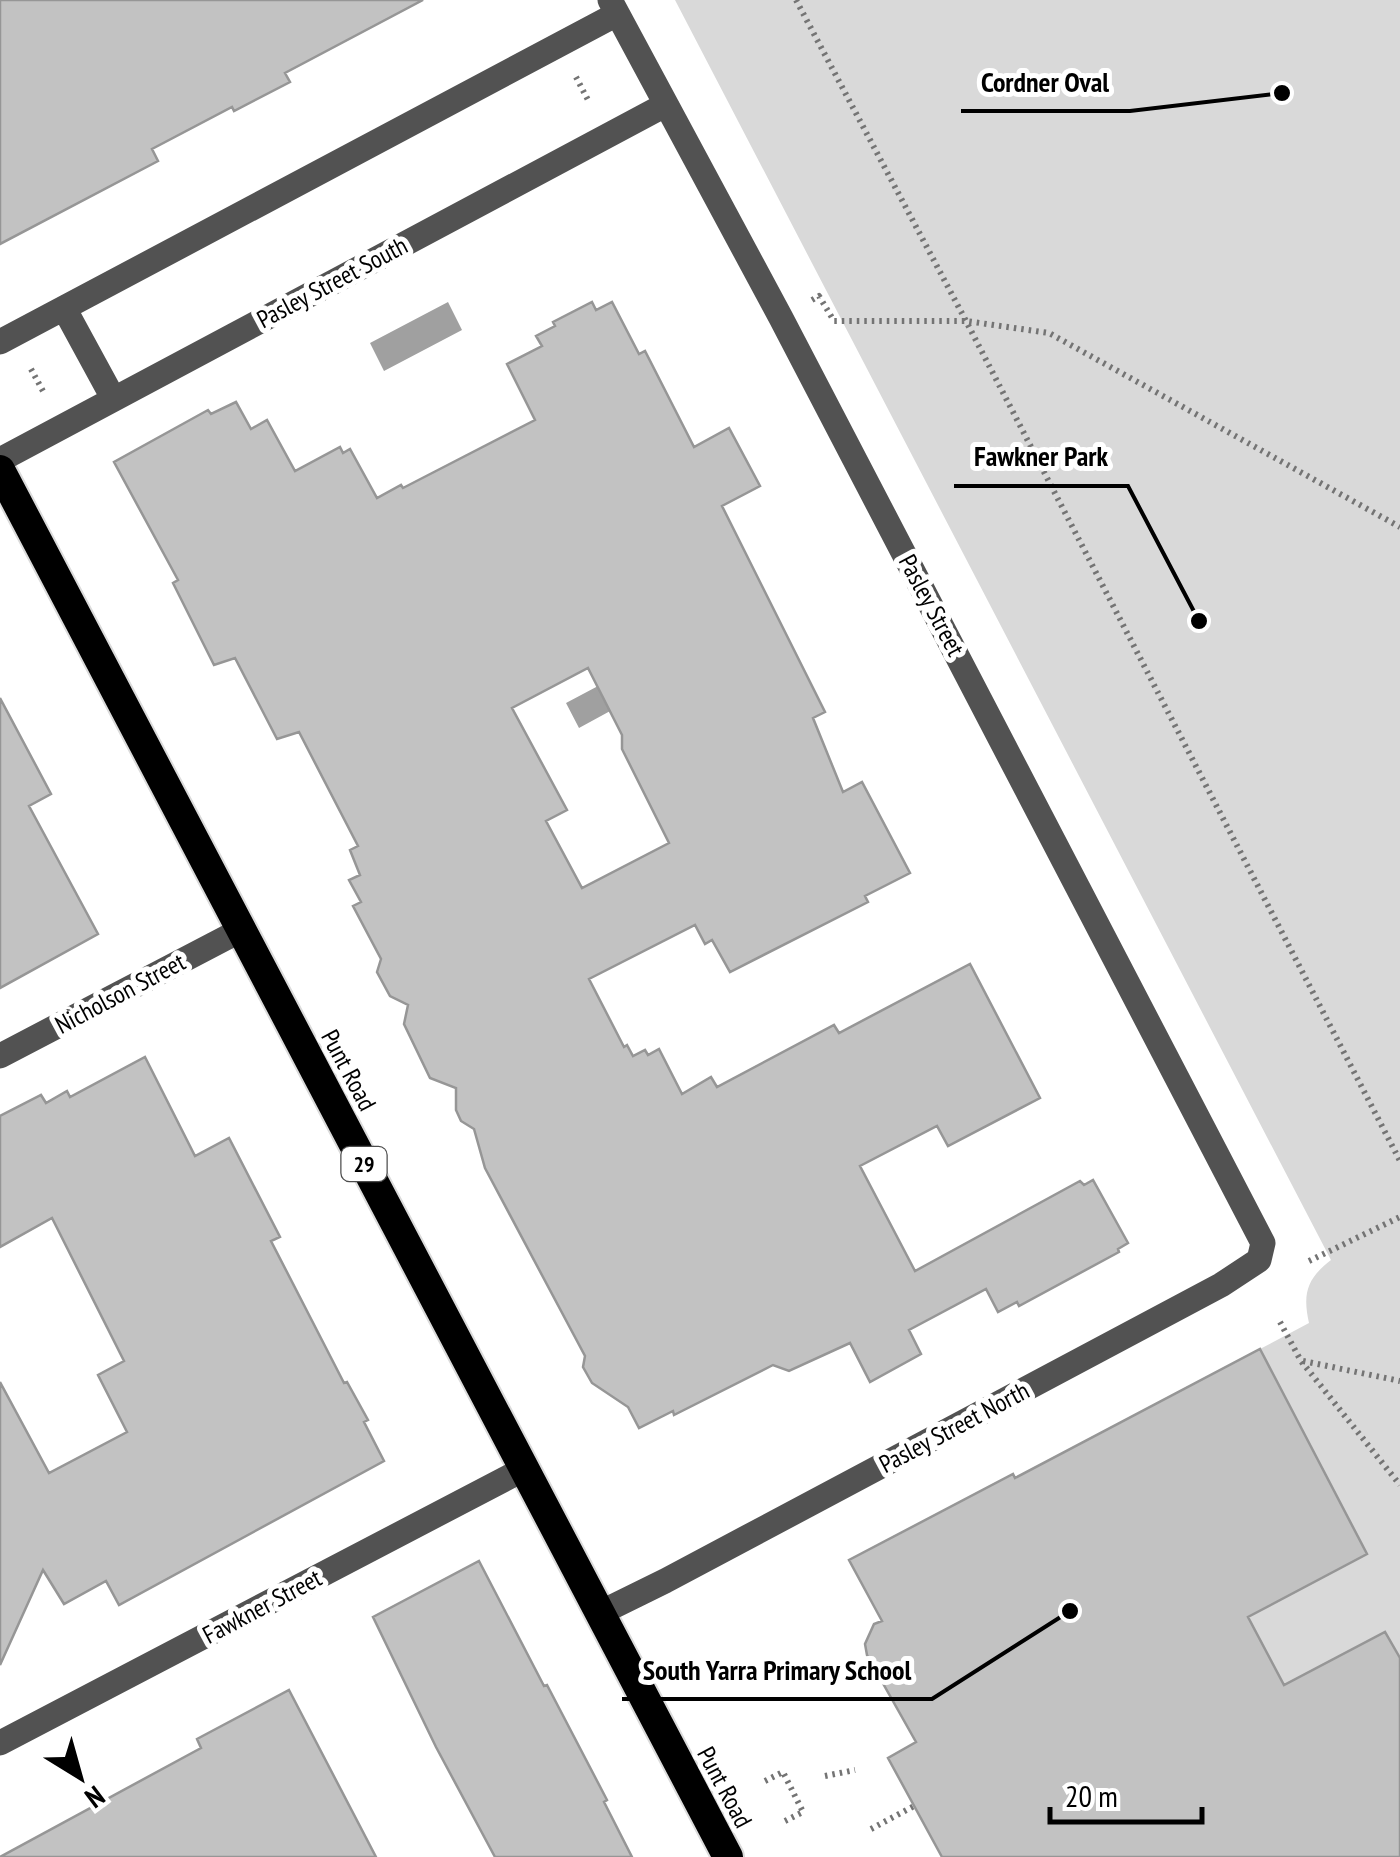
<svg xmlns="http://www.w3.org/2000/svg" width="1400" height="1857" viewBox="0 0 1400 1857" font-family="'PT Sans Narrow',sans-serif">
  <style>
    .green { fill: #d9d9d9 }
    .water { fill: #a0a0a0 }
    .building { fill: #c2c2c2; stroke: #969696; stroke-width: 2.5; fill-rule: evenodd }
    .lines { fill: none; stroke-linecap: round; stroke-linejoin: round }
    .highway-casing { stroke: #dbdbdb; stroke-width: 34 }
    .path { stroke: #747474; stroke-width: 6; stroke-dasharray: 2.5 5; stroke-linecap: butt }
    .minor { stroke: #525252; stroke-width: 25 }
    .highway { stroke: #000; stroke-width: 30 }
    .labels { text-anchor: middle; stroke-width: 10; stroke-linejoin: round; paint-order: stroke }
    .shield { fill: #fff; stroke: #4c4c4c; stroke-width: 2.5 }
    .shield-label { font-size: 22px; font-weight: bold; fill: #000 }
    .street-label { font-size: 25px; fill: #000; stroke: #fff }
    .leader { fill: none; stroke: #000; stroke-width: 4 }
    .callout-dot { fill: #000; stroke: #fff; stroke-width: 4 }
    .callout-label { font-size: 28px; text-anchor: middle; font-weight: bold; fill: #000; stroke: #fff; stroke-width: 10; stroke-linejoin: round; paint-order: stroke }
  </style>
  <rect width="100%" height="100%" fill="#fff"/>
  <path class="green" d="M675 0H1400V1658L1385 1632 1325 1663 1293 1716 1233 1647 1257 1634 1247 1616 1366 1554 1260 1349 1309 1323C1302 1292 1308 1278 1331 1260Z"/>
  <path class="water" d="M448 302 462 330 384 371 370 343Z
    M632 668 645 692 579 728 566 703Z"/>
  <path class="building" d="M0 0H423L285 73 290 82 234 111 232 107 152 149 158 161 0 244Z
    M592 302 596 310 612 302 639 354 645 351 694 447 729 428 760 486 722 506 825 712 813 718 843 792 862 782 910 873 865 896 868 902 730 972 712 940 705 944 695 925 589 979 624 1047 627 1045 633 1056 645 1050 648 1055 659 1049 682 1094 711 1077 717 1087 834 1025 839 1033 970 964 1040 1098 948 1146 937 1126 860 1166 915 1271 1080 1181 1084 1185 1093 1180 1128 1243 1118 1249 1119 1252 1019 1306 1017 1302 998 1312 986 1289 909 1330 921 1354 870 1382 850 1343 789 1371 773 1365 674 1415 673 1411 639 1428 628 1407 592 1383 583 1367 585 1356 485 1168 474 1129 461 1121 456 1110V1088L430 1078 404 1024 408 1005 390 996 377 972 381 959 353 906 361 902 349 880 360 875 350 850 358 846 299 732 277 739 235 658 214 665 173 583 178 580 114 462 208 410 211 414 236 402 251 429 267 420 295 471 340 447 343 453 350 449 377 498 401 485 403 488 535 420 507 364 542 346 536 336 555 326 553 322ZM588 668 622 735V749L669 843 582 888 546 821 567 810 512 708Z
    M0 698 51 794 29 806 98 934 0 988Z
    M145 1057 195 1156 229 1138 280 1237 271 1241 344 1383 347 1382 368 1420 364 1422 384 1461 119 1605 106 1581 64 1604 43 1570 0 1665V1382L49 1473 127 1432 98 1375 124 1361 52 1218 0 1247V1116L41 1095 46 1103 67 1091 70 1097Z
    M1260 1349 1367 1554 1248 1617 1284 1685 1385 1632 1400 1658V1857H942L888 1758 916 1742 867 1655 865 1644 874 1624 882 1621 849 1560 1013 1474 1015 1478Z
    M479 1561 544 1686 547 1685 607 1800 604 1802 632 1857H495L436 1747 373 1617Z
    M289 1690 376 1857H0L201 1748 197 1739Z"/>
  <g class="lines">
    <g class="highway-casing">
      <path id="highway" d="M0 470 728 1857"/>
    </g>
    <path class="path" d="M796 0 966 321 1400 1161
      M576 77 589 102
      M812 300 819 296 834 321H966L1049 333 1400 527
      M31 369 44 393
      M1309 1261 1400 1217
      M1280 1322 1301 1361 1400 1485
      M1303 1361 1400 1381
      M825 1776 855 1770
      M765 1781 783 1772 803 1812 785 1821
      M871 1829 914 1806"/>
    <path class="minor" d="M64 308 113 398
      M0 342 617 14
      M0 460 665 105
      M0 1056 241 930
      M600 1613 665 1581 1221 1285 1259 1260 1263 1243 781 318 610 0
      M0 1743 524 1469"/>
    <use href="#highway" class="highway"/>
  </g>
  <g class="labels">
    <rect class="shield" x="341.5" y="1147" width="45" height="34" rx="8"/>
    <g class="shield-label">
      <text x="364" y="1172">29</text>
    </g>
    <g class="street-label">
      <text transform="translate(332 282) rotate(-28)" y="9">Pasley Street South</text>
      <text transform="translate(932 605) rotate(62)" y="9">Pasley Street</text>
      <text transform="translate(120 993) rotate(-28)" y="9">Nicholson Street</text>
      <text transform="translate(349 1070) rotate(62)" y="9">Punt Road</text>
      <text transform="translate(954 1427) rotate(-28)" y="9">Pasley Street North</text>
      <text transform="translate(262 1606) rotate(-28)" y="9">Fawkner Street</text>
      <text transform="translate(725 1787) rotate(62)" y="9">Punt Road</text>
    </g>
  </g>
  <path class="leader" d="M1282 93L1130 111H961M1199 621L1128 486H954M1070 1611L932 1699H622"/>
  <g class="callout-dot">
    <circle cx="1282" cy="93" r="10"/>
    <circle cx="1199" cy="621" r="10"/>
    <circle cx="1070" cy="1611" r="10"/>
  </g>
  <g class="callout-label">
    <text x="1045" y="92">Cordner Oval</text>
    <text x="1041" y="466">Fawkner Park</text>
    <text x="777" y="1680">South Yarra Primary School</text>
  </g>
  <g transform="translate(80 1777) rotate(143)" stroke="#ffffff" stroke-width="8" paint-order="stroke">
  <path d="M0-8L18 38L0 25L-18 38Z" fill="#000000"/>
  <text y="-15" font-size="28" font-weight="bold" text-anchor="middle" fill="#000000">N</text>
  </g>
  <path d="M1050 1807v15h152v-15" fill="none" stroke="#000000" stroke-width="5"/>
  <text x="1065" y="1807" font-size="30" fill="#000000" stroke="#ffffff" stroke-width="8" paint-order="stroke">20 m</text>
</svg>
